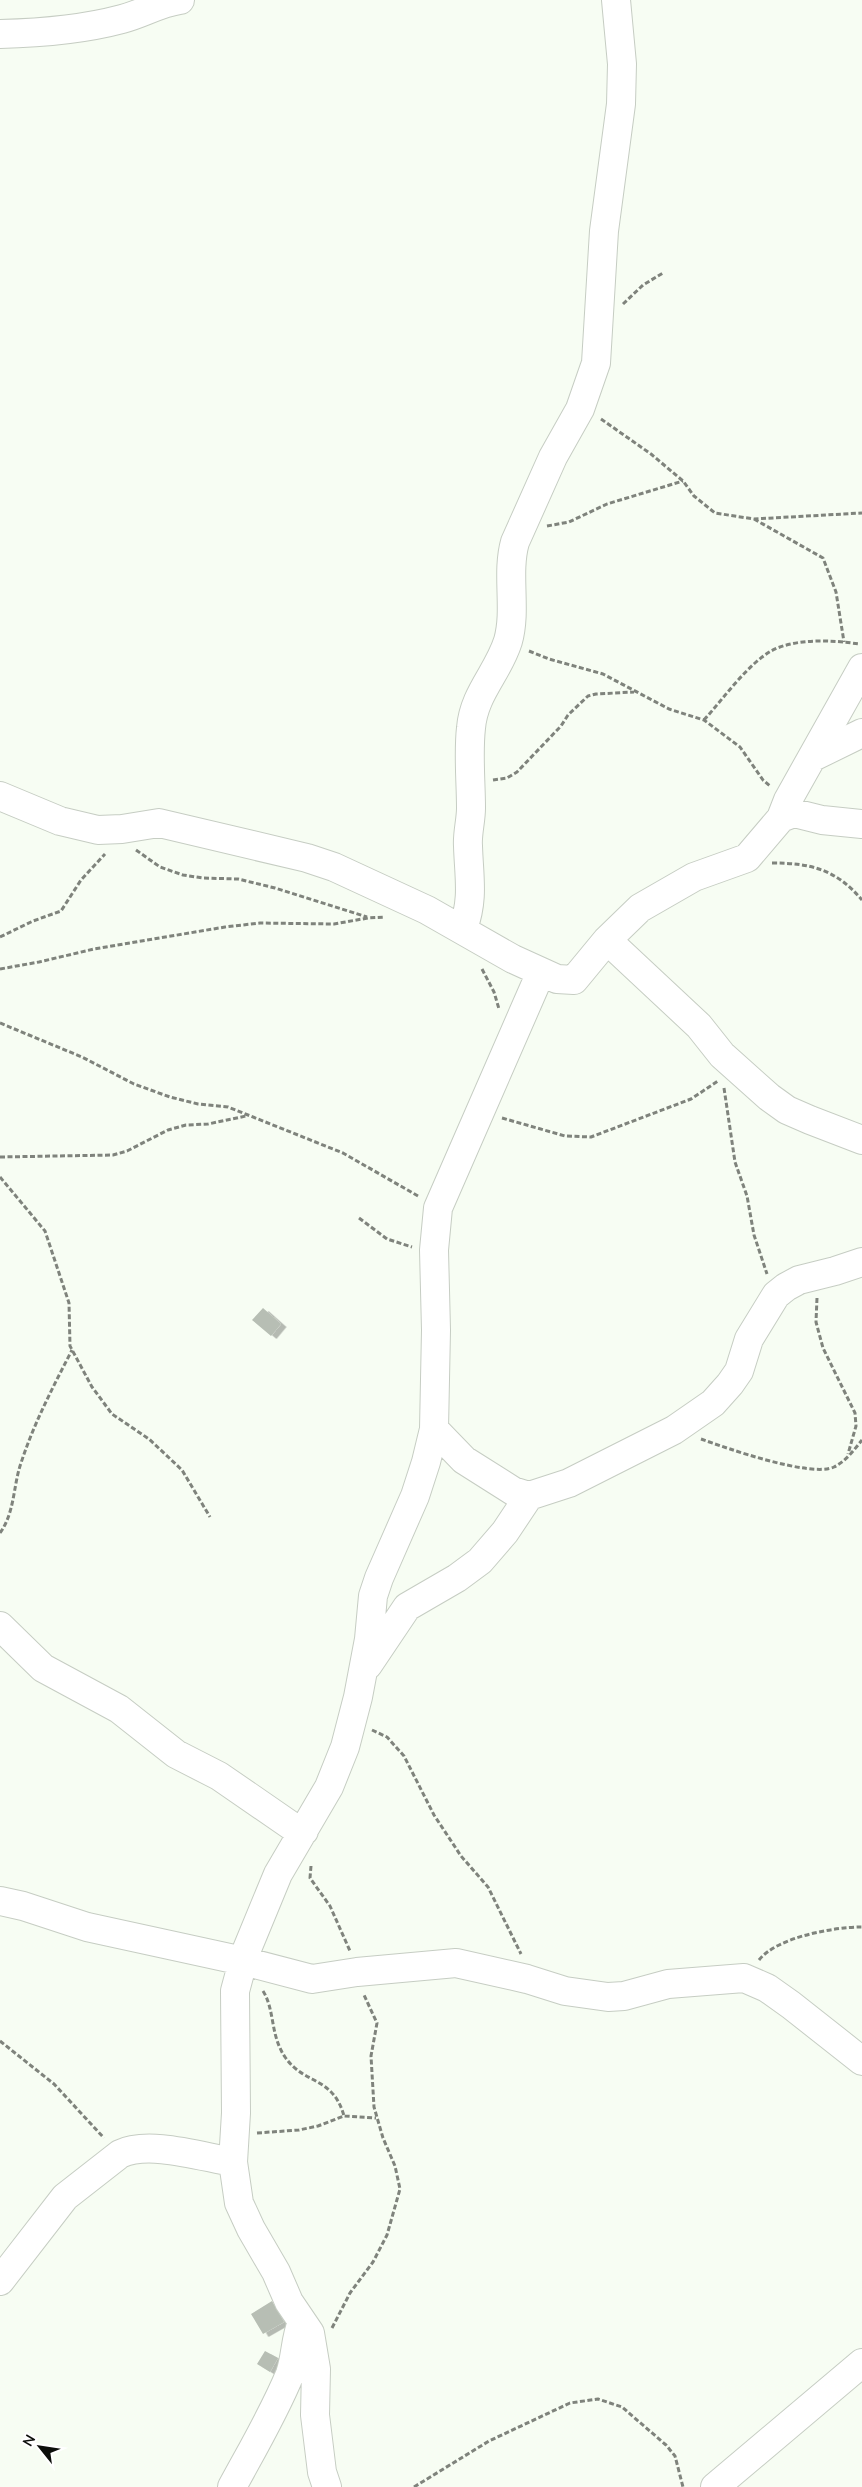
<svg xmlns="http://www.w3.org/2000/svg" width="862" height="2487" viewBox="0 0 862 2487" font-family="Mulish,sans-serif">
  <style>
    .building { fill: #b7beb4; filter: url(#shadow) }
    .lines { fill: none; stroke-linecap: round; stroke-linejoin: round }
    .minor-casing { stroke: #c6cdc3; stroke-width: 30 }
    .path { stroke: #7f837c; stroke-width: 3; stroke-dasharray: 5 2.5; stroke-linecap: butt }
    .minor { stroke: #fff; stroke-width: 28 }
  </style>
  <defs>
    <filter id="shadow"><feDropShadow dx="5.5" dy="3" stdDeviation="0" flood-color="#0004"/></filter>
  </defs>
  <rect width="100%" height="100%" fill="#f7fdf3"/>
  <path class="building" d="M263 1308 281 1324 271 1336 252 1320Z
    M272 2301 284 2322 263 2334 251 2314Z
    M265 2351 278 2358 270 2372 257 2364Z"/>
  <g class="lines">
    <g class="minor-casing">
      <path id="minor" d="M0 34C41 33 81 30 122 19 142 14 159 3 180 0
        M813 757 862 733
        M0 796 60 821 98 830 122 829 159 823 307 858 334 867 427 910 513 959 557 979 574 980 607 940 640 908 694 877 747 858 781 818 794 813 822 820 862 824
        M781 818 788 800 862 668
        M463 929C474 898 469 878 468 846 467 834 471 821 471 808 471 782 468 754 471 728 474 693 498 673 508 641 517 609 506 574 515 542L553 457 580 409 596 363 604 231 621 104 622 64 616 0
        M607 940 699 1026 722 1055 769 1097 787 1110 810 1120 862 1140
        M434 1429 464 1460 513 1491 529 1496 569 1483 674 1430 713 1403 730 1384 739 1371 749 1339 776 1295 786 1287 799 1280 835 1271 862 1262
        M0 1626 43 1668 119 1709 176 1754 219 1776 293 1827 304 1831
        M368 1665 407 1607 457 1578 480 1561 505 1532 529 1496
        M0 1901 23 1906 87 1927 243 1961 312 1979 357 1972 456 1963 527 1979 565 1991 608 1997 624 1996 668 1984 744 1978 767 1988 791 2005 862 2061
        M0 2281 65 2197 120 2154C149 2140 202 2157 233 2162
        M232 2487C252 2450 274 2413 290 2374 296 2357 295 2339 302 2322
        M327 2487 322 2472 315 2415 316 2369 310 2333 289 2302 276 2272 251 2229 239 2203 233 2162 236 2113 235 1991 245 1954 278 1874 329 1787 345 1747 358 1697 369 1639 373 1596 379 1578 415 1496 426 1462 434 1429 436 1330 434 1250 438 1208 541 972
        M715 2487 862 2363"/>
    </g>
    <path class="path" d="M623 304 643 285 663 273
      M601 419 651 454 683 481 694 496 715 513 754 519 862 513
      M754 519 823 558 836 592 844 642
      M547 526 569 522 607 504 683 481
      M529 651 549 659 603 674 669 709 704 720 740 747 763 780 770 786
      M704 720C723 699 747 665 771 651 795 638 833 640 859 644
      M493 780 507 778 517 772 561 726 568 715 588 696 596 694 634 692
      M136 850 160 867 183 875 203 878 238 879 275 888 367 917
      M772 863C810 863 836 869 862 900
      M0 937 33 921 61 911 81 880 105 854
      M0 969 39 962 94 949 225 927 260 923 334 924 368 918 385 917
      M482 969 494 992 499 1009
      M0 1023 82 1057 134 1084 170 1097 198 1104 228 1107 343 1153 418 1196
      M724 1088 735 1162 747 1196 754 1235 767 1274
      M502 1118 565 1136 591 1137 691 1099 718 1081
      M0 1157 113 1155 127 1151 168 1130 186 1125 208 1124 246 1116
      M0 1177 45 1231 69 1303 70 1346 92 1387 112 1414 149 1439 182 1470 210 1517
      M359 1218 387 1239 412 1247
      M817 1298 816 1322 823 1348 855 1413 856 1426 848 1454
      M701 1439C726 1448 811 1478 834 1467 846 1461 854 1450 862 1440
      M0 1533C15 1512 13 1486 21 1463 34 1423 53 1387 72 1350
      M372 1730 387 1737 404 1756 434 1815 461 1856 488 1887 521 1954
      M311 1866 310 1878 330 1906 350 1951
      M759 1960C777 1937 834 1927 862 1927
      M263 1991C275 2010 270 2035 285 2057 304 2085 333 2076 344 2116
      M0 2041 54 2084 104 2138
      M257 2133 299 2130 318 2126 344 2116 376 2118
      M332 2328 350 2293 373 2262 387 2235 400 2189 395 2166 383 2138 374 2107 371 2056 377 2023 364 1995
      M414 2487 489 2441 570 2403 598 2399 622 2407 666 2445 675 2456 683 2487"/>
    <use href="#minor" class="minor"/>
  </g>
  <g transform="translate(40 2447) rotate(300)" stroke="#ffffff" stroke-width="4" paint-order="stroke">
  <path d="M0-4L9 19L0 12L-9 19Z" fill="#0c0e0a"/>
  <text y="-8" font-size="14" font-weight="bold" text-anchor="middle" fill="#0c0e0a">N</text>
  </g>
</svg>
